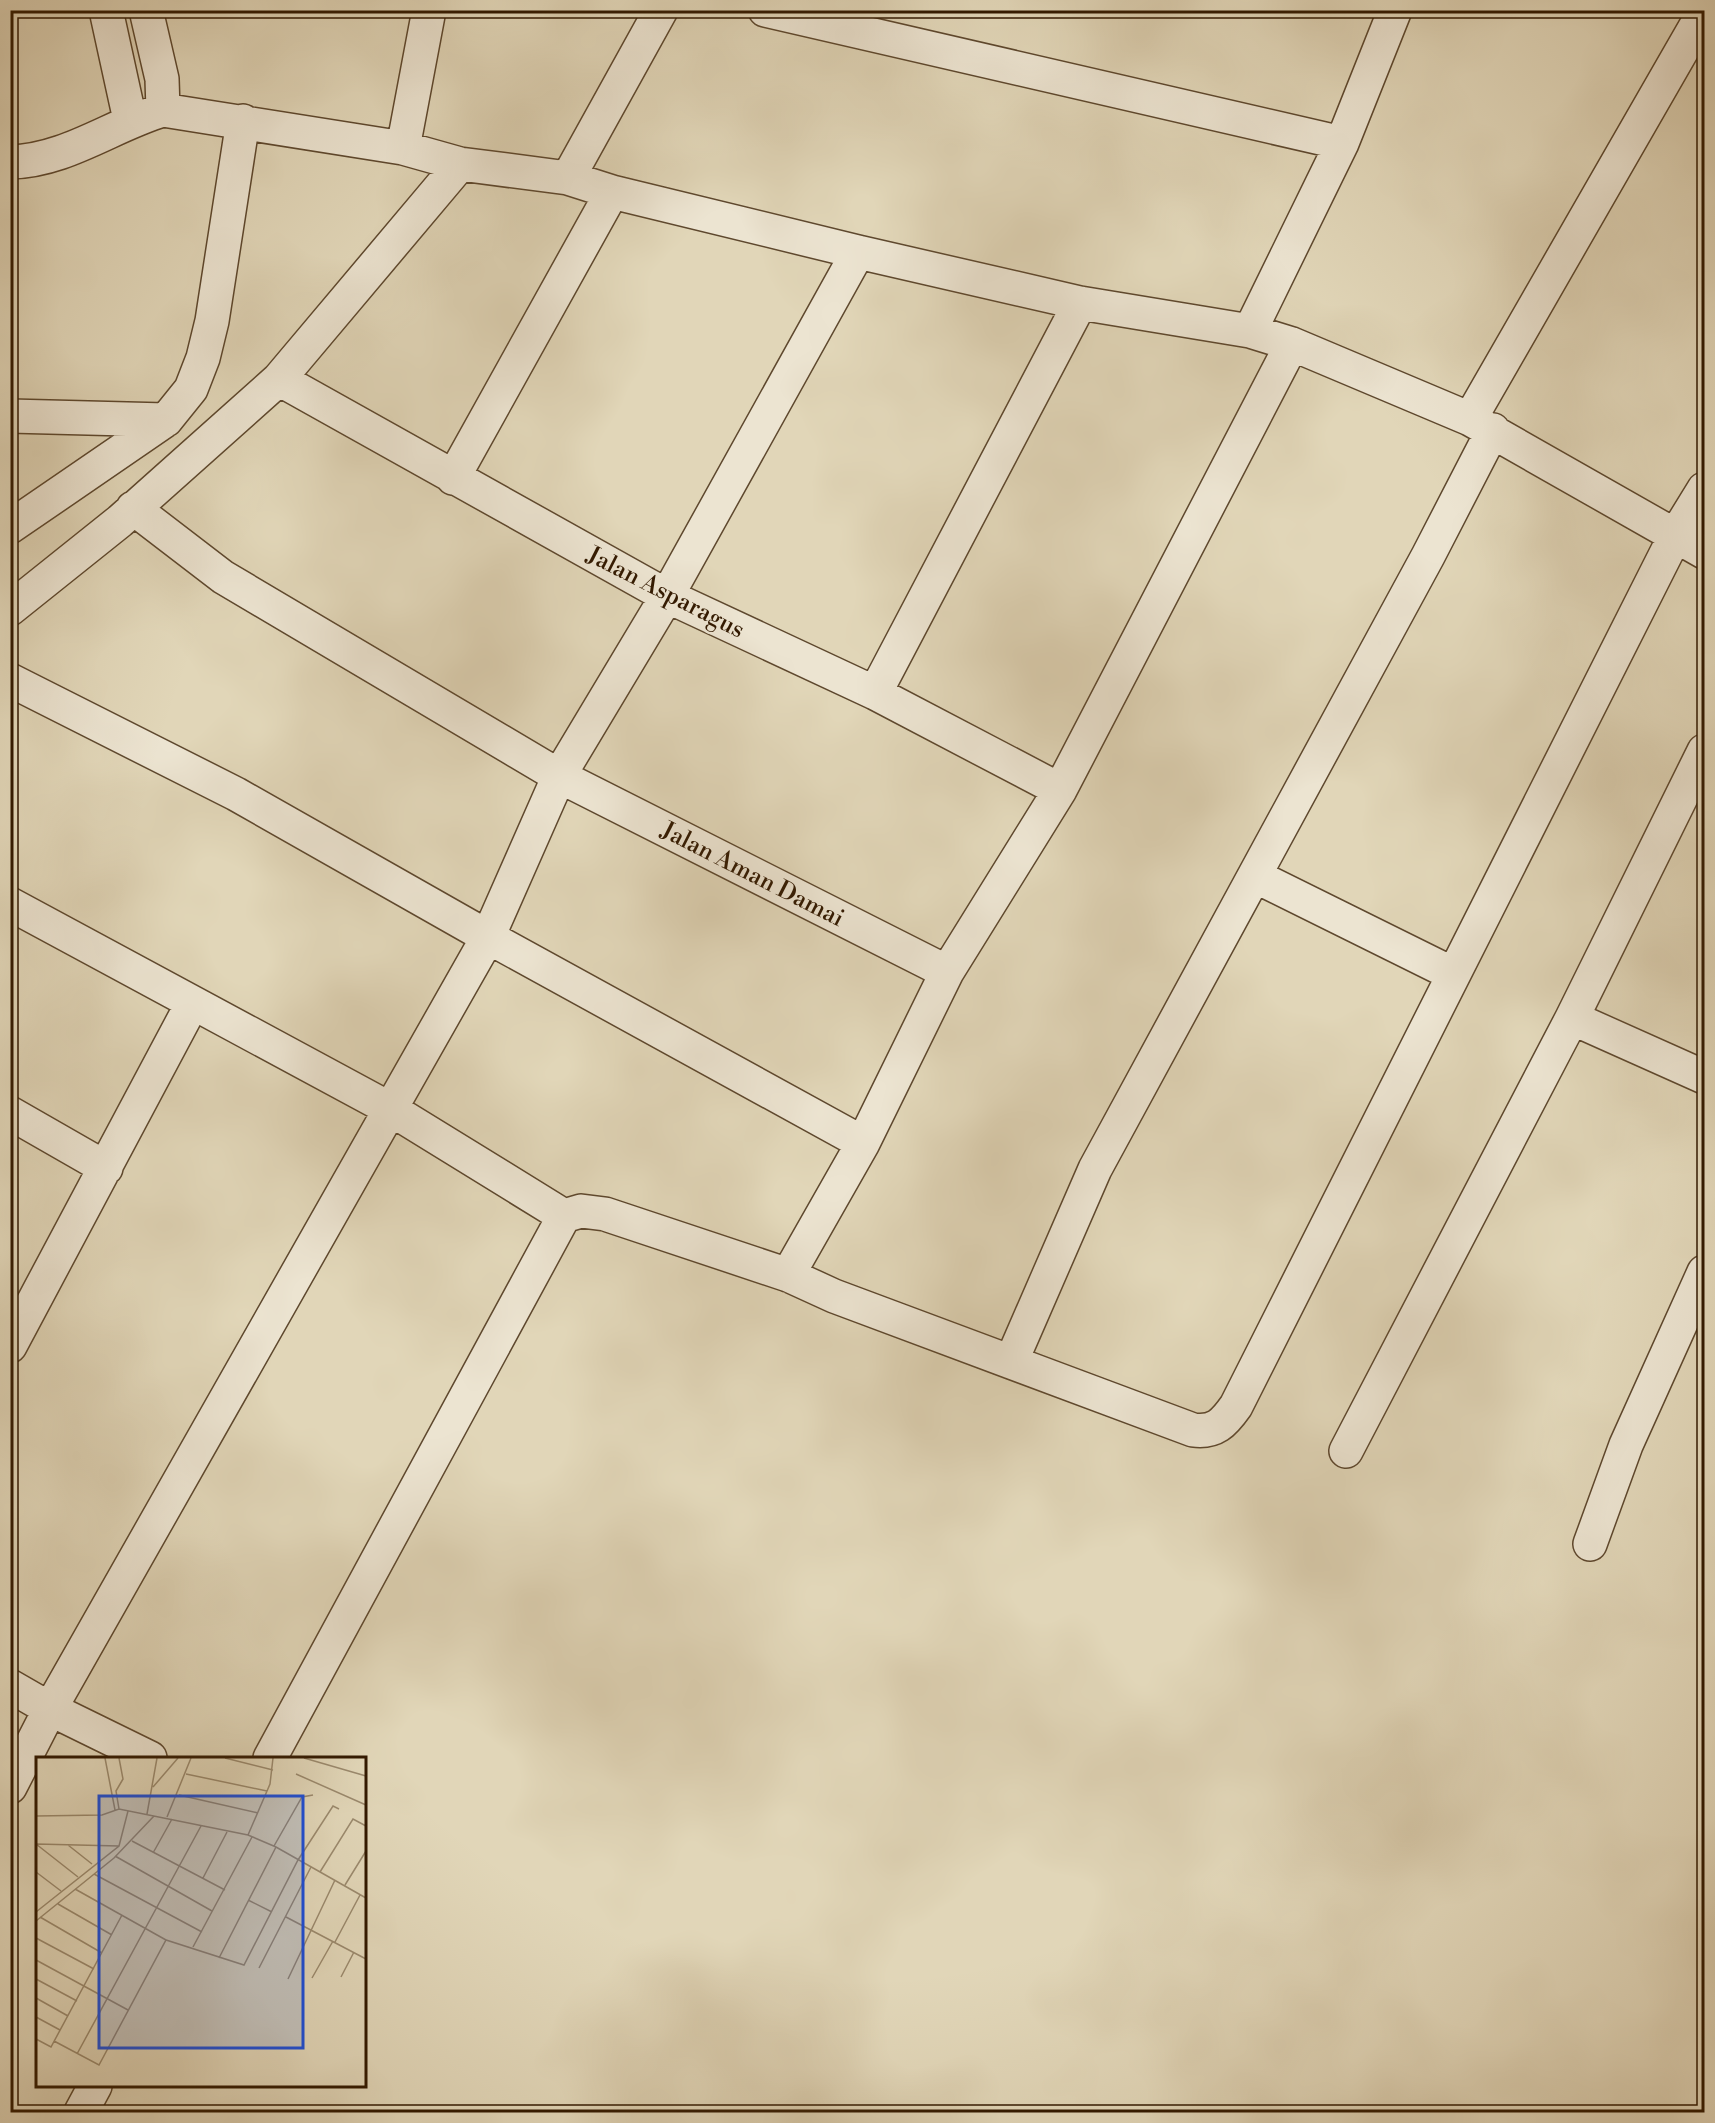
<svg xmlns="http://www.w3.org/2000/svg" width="1715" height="2123" viewBox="0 0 1715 2123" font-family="'Libre Bodoni',serif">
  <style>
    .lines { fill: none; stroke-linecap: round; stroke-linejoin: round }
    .minor-casing { stroke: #5e482e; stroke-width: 36 }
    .minor { stroke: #ece4d1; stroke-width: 33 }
    .labels { text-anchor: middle; stroke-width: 4.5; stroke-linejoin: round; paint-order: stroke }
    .street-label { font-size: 24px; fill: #321900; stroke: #ece4d1 }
    .inset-road { fill: none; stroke: #9b8a6e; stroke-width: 1.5 }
    .view { fill: #1d4ed8; fill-opacity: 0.15; stroke: #1d4ed8; stroke-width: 3 }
    .inset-edge { fill: none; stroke: #321900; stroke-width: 3 }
  </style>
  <rect width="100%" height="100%" fill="#e1d6b8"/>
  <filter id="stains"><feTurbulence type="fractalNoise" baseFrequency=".00333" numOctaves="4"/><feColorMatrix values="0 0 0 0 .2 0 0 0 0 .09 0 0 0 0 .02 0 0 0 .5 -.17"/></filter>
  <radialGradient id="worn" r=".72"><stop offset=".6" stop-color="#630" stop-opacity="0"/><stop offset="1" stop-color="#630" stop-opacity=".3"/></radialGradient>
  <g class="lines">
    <g class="minor-casing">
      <path id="minor" d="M106 10 130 120
        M146 10 162 79 163 110
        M765 10 1342 143
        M403 148 429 10
        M10 162C66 161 112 125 163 110L403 148 460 164 568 178 612 192 858 252 1080 303 1250 331 1292 344 1470 419 1704 552
        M568 178 661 10
        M1250 331 1342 143 1395 10
        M279 379 667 596 875 693 1060 790
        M10 416 166 420
        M1470 419 1704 12
        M453 478 612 192
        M133 508 223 577 559 776 947 972
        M10 527 166 420 191 389 203 358 212 321 243 121
        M10 609 120 521 279 379 460 164
        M10 680 236 794 488 937 863 1143
        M875 693 1080 303
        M1255 876 1453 974
        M10 904 392 1110 564 1216
        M1572 1018 1704 1077
        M10 1113 106 1168
        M788 1275 863 1143 947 972 1060 790 1292 344
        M10 1346 192 1004
        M1011 1362 1095 1169 1428 556 1493 430
        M1346 1451 1572 1018 1704 751
        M1590 1544 1626 1445 1704 1272
        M10 1686 50 1709 150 1758
        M270 1758 564 1216 581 1211 605 1214 788 1275 834 1296 1193 1430C1215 1433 1224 1423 1236 1406L1675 536 1704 489
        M10 1787 50 1709 488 937 559 776 667 596 858 252
        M81 2112 95 2086"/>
    </g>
    <use href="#minor" class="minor"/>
  </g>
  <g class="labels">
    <g class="street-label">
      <text transform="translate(666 592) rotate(27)" y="8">Jalan Asparagus</text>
      <text transform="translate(753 874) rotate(27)" y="8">Jalan Aman Damai</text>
    </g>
  </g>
  <g transform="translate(36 1757)">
    <rect width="330" height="330" fill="#e1d6b8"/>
    <path class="inset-road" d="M69 1 79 53M83 1 87 22 80 34 83 52M189 1 237 13M268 1 330 19M150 17 231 34M260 17 330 48M117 30 142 1M143 38 222 56M111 57 121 1M0 59 66 58 83 52 212 78 240 90 330 141M131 60 155 1M212 78 234 27 237 1M96 84 189 133M0 87 83 89M0 87 42 120M32 88 56 107M238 89 266 40 277 38M117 96 136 62M79 99 176 154M0 115 25 134M284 115 317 62 330 69M58 117 166 175M167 121 191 75M309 128 330 94M39 132 130 183M212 143 236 155M22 147 76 178M0 155 83 89 92 54M4 160 66 196M250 160 330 202M0 164 78 101 118 59M0 181 58 212M299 185 324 138M157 190 216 80M183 201 240 90M0 203 92 253M223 211 275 110M305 220 318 195M276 221 297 184M0 222 41 244M252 222 299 123M0 241 32 259M0 260 24 273M0 282 15 290 86 158M18 284 63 308 130 183 208 208 262 103 297 49 303 52M41 297 165 69"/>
    <path class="view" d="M63 39H267V291H63Z"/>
    <rect width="330" height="330" class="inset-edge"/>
  </g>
  <rect width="1715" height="2123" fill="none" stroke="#e1d6b8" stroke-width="36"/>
  <rect x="12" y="12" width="1691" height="2099" fill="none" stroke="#321900" stroke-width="3"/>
  <rect x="18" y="18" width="1679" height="2087" fill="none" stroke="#321900" stroke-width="1.5"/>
  <rect width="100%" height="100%" filter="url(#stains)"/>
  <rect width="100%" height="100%" fill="url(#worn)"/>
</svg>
